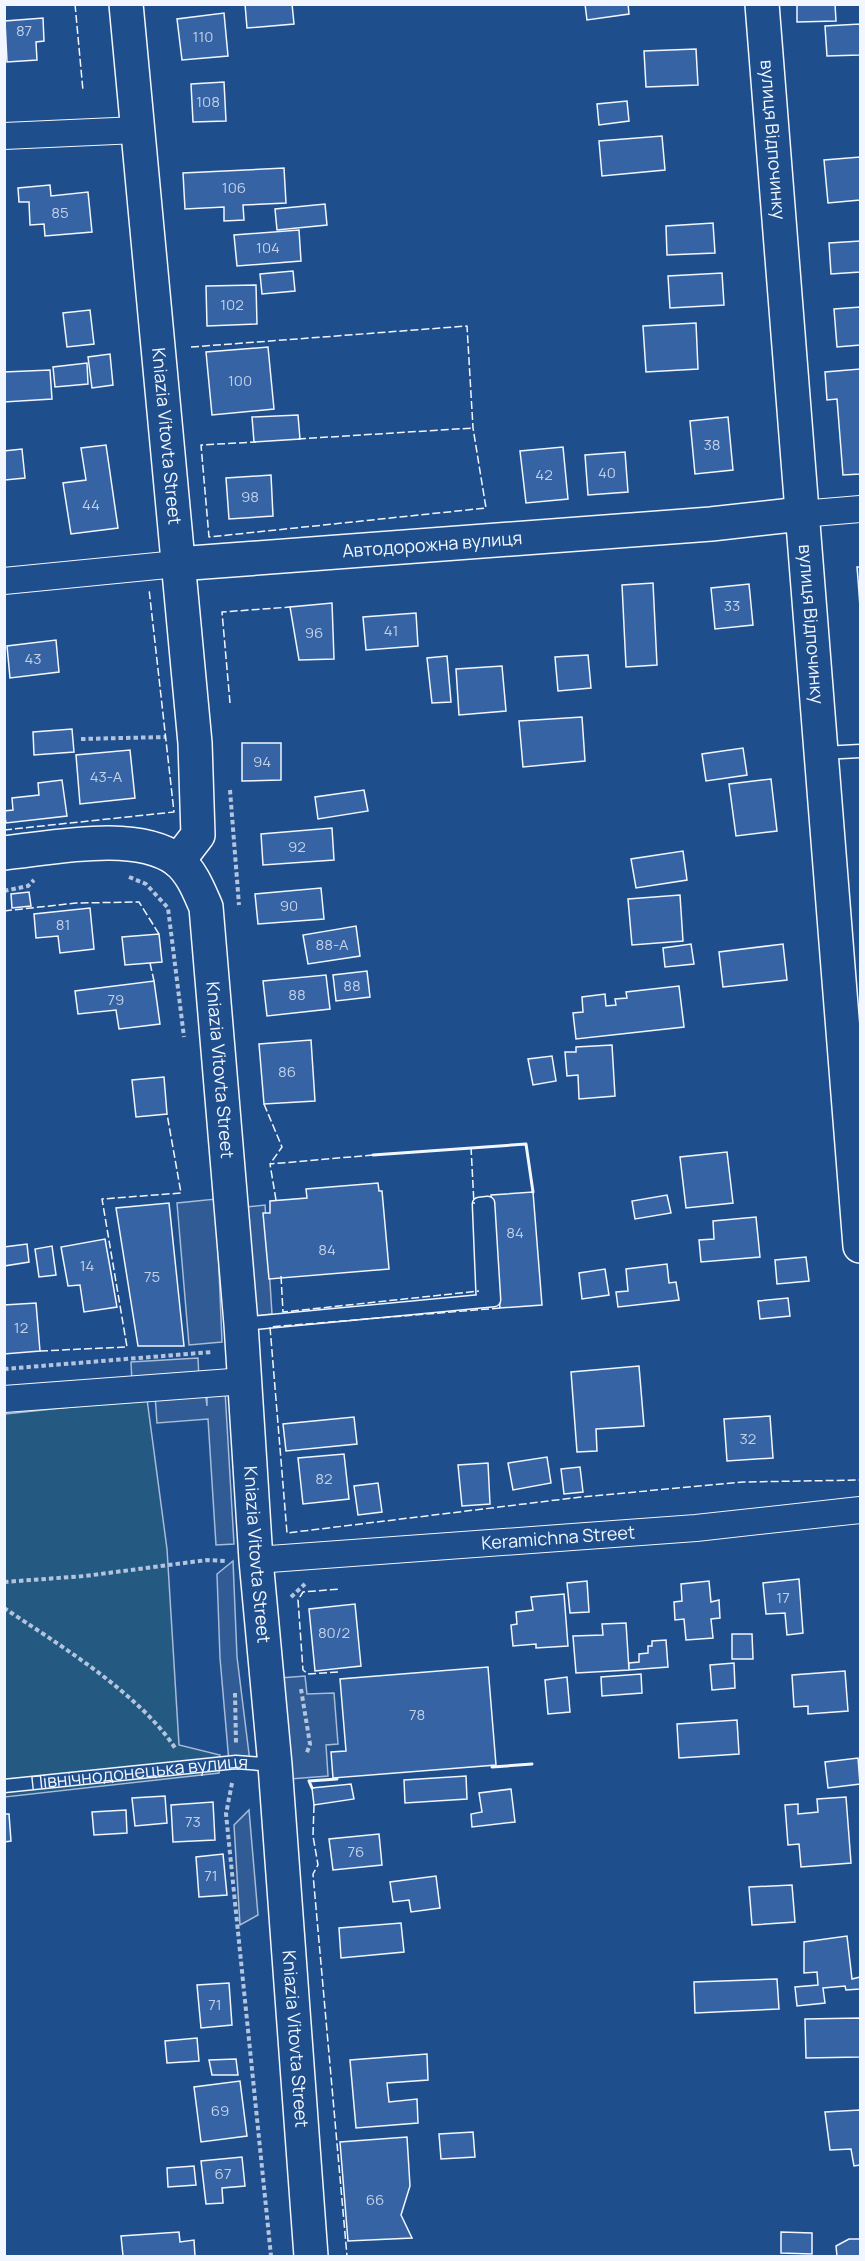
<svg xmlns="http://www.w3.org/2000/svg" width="865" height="2261" viewBox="0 0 865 2261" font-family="Manrope,sans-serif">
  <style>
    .green { fill: #245a82; stroke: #a8bbd7; stroke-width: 1.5 }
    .parking { fill: #305b95; stroke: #a8bbd7; stroke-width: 1.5 }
    .building { fill: #3563a3; stroke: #f2f6ff; stroke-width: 1.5 }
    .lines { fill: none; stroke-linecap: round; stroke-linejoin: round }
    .lane-casing { stroke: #f2f6ff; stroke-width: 15 }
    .street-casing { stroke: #f2f6ff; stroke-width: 28 }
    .secondary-casing { stroke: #f2f6ff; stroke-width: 36 }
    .primary-casing { stroke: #f2f6ff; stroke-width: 36 }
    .path { stroke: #b3c4dc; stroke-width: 4; stroke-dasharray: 4.5 3; stroke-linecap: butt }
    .lane { stroke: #1f4e8c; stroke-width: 12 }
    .street { stroke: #1f4e8c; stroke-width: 26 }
    .secondary { stroke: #1f4e8c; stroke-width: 33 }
    .primary { stroke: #1f4e8c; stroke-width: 33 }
    .fence { stroke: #f2f6ff; stroke-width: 1.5; stroke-dasharray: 8 3; stroke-linecap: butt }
    .wall { stroke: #f2f6ff; stroke-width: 3 }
    .labels { text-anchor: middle; stroke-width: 4.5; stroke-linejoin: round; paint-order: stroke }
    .number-label { font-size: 15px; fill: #c3d1e8 }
    .street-label { font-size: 18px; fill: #f2f6ff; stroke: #1f4e8c }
  </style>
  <rect width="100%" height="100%" fill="#1f4e8c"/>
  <path class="green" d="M147 1399 167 1549 179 1745 220 1755 219 1773 5 1797V1414Z"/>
  <path class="parking" d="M216 1199 222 1342 189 1345 177 1203Z
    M265 1205 272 1314 246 1317 236 1208Z
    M198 1358 199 1380 132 1384 131 1362Z
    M205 1391 207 1406V1392L225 1391 234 1544 216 1545 208 1419 157 1423 155 1395Z
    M233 1561 237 1657 250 1762H229L220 1658 217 1574Z
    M305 1676 307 1694 334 1693 338 1744 326 1745 328 1776 290 1779 280 1678Z
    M249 1810 258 1915 240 1925 234 1825Z"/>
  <path class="building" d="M245 4H292L294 24 247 28Z
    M585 4H628L629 14 587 20Z
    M797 4H835L836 21 797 22Z
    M224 13 228 56 182 60 177 19Z
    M43 18 44 41 36 42 37 60 7 62 5 21Z
    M860 24V55L827 56 825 26Z
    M696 49 698 85 646 87 644 51Z
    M224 82 226 121 193 122 191 84Z
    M627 101 629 121 599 125 597 104Z
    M662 136 665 170 602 176 599 141Z
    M860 157V200L828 203 824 160Z
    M284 168 286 203 243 205 244 220 224 221V207L185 209 183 173Z
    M50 185 51 196 88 192 92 232 45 236 44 224 30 225 29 202H19L18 188Z
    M325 204 327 225 277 230 275 209Z
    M713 223 715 253 667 255 666 226Z
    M299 230 301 261 237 266 234 235Z
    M860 241V272L831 274 829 243Z
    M293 271 295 291 262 294 260 274Z
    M722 273 724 305 670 308 668 276Z
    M256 285 257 324 207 326 206 286Z
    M860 307V345L837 347 834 309Z
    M90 310 94 344 67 347 63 313Z
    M696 323 698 369 646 372 643 326Z
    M268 347 274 409 212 415 206 352Z
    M110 354 113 385 92 388 88 357Z
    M87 363 88 384 55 387 53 367Z
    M860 369V474L843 475 837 399 827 400 825 372Z
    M50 370 52 399 4 402V372Z
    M298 415 300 439 254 442 252 417Z
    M728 417 733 470 695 474 690 421Z
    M106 445 118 528 71 534 63 483 86 480 81 448Z
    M563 447 568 499 526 503 520 451Z
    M22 449 25 478 5 480 4 451Z
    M625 452 628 492 588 495 585 455Z
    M271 475 273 516 229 519 226 478Z
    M857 567H860V607L858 579Z
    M653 583 657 665 626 667 622 585Z
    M749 584 753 625 715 629 711 588Z
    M332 603 334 659 299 660 290 607Z
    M416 613 418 646 366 650 363 617Z
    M56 640 59 672 10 678 7 646Z
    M588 655 591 688 558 691 555 657Z
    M447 656 451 702 432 703 427 658Z
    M502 666 506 711 459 715 456 669Z
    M582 717 585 761 523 767 519 721Z
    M72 729 74 752 34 755 33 732Z
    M242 743H281V780L242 781Z
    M743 748 747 775 706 781 702 754Z
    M130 750 135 798 80 804 76 755Z
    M771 779 777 831 736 836 729 784Z
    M62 780 67 816 6 823 4 811 13 810 12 798 39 795 38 783Z
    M364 790 368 811 318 819 315 797Z
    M332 828 334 860 263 865 261 834Z
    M683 851 687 880 636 888 631 859Z
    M321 888 324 919 258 924 255 894Z
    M29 892 31 906 12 908 11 894Z
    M680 895 683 941 632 945 628 899Z
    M90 908 94 949 60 953 58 936 36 938 34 914Z
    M356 926 360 956 308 964 303 935Z
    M159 934 162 962 125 965 122 937Z
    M691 944 694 964 665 967 663 948Z
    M783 944 787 980 723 987 719 952Z
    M367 971 370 997 336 1001 333 975Z
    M326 975 330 1009 267 1016 263 981Z
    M154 981 160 1024 119 1029 116 1010 78 1014 75 991Z
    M679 986 684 1027 576 1039 573 1013 583 1012 582 997 605 994 606 1006 616 1005 615 999 627 998 626 992Z
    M311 1040 315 1101 264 1104 259 1044Z
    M612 1045 615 1096 579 1099 578 1075 567 1076 565 1052H576V1047Z
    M552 1056 556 1081 533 1085 528 1059Z
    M164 1077 167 1114 136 1117 132 1080Z
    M727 1152 733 1203 686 1208 680 1157Z
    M378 1183 379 1191H382L389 1269 269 1279 263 1213H270V1201L307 1198 306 1189Z
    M533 1192 542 1305 500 1308 491 1195Z
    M667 1195 671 1213 635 1219 632 1201Z
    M169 1203 184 1346H138L116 1208Z
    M756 1217 760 1257 701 1262 699 1240 714 1239 713 1221Z
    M105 1239 117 1307 84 1312 80 1285 68 1286 61 1247Z
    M27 1244 29 1262 4 1266V1247Z
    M52 1246 56 1275 39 1277 35 1249Z
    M806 1257 809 1281 777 1284 775 1260Z
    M667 1264 669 1283 676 1282 679 1300 618 1307 616 1292 628 1291 626 1269Z
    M605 1269 609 1295 582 1299 579 1273Z
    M788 1298 790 1316 760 1319 758 1301Z
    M36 1303 40 1351 4 1354V1305Z
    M639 1366 644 1426 596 1429 597 1451 577 1452 571 1372Z
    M770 1416 773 1458 727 1461 724 1419Z
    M354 1417 357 1444 286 1451 283 1424Z
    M344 1454 349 1499 303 1504 298 1458Z
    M547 1457 551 1483 513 1490 508 1463Z
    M488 1463 490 1504 462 1506 458 1465Z
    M580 1467 583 1492 564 1494 561 1469Z
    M378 1483 382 1512 358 1515 354 1486Z
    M799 1579 803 1633 787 1635 785 1613 766 1614 763 1583Z
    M587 1581 589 1612 570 1613 567 1583Z
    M709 1581 711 1602 719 1600 720 1618 711 1619 713 1638 686 1640 684 1619 675 1620 674 1602 682 1601 681 1584Z
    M564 1594 568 1646 536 1648V1644L513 1646 511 1625 517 1624 516 1612 533 1610 531 1597Z
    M355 1604 361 1666 315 1671 309 1609Z
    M626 1623 629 1670 576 1673 573 1636 603 1635 602 1624Z
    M732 1634H752L753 1659H732Z
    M666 1640 668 1667 629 1670V1663L639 1662V1654L648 1653V1646H652V1641Z
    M734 1663 735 1688 712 1690 710 1665Z
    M488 1667 496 1765 333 1778 331 1752 346 1751 340 1679Z
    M845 1671 848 1711 808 1714V1706L794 1707 792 1675Z
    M641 1674 642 1693 602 1696 601 1677Z
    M567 1677 570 1712 548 1714 545 1680Z
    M737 1720 739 1754 679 1758 677 1724Z
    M858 1758 860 1784 828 1788 825 1762Z
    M466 1776 467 1799 405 1803 404 1780Z
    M351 1784 354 1799 314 1805 312 1788Z
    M511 1789 515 1822 472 1827 471 1814 482 1812 479 1793Z
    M165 1796 167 1823 135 1826 132 1798Z
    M846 1797 851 1863 801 1867 799 1844 788 1845 785 1805 798 1804V1814L818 1812 817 1799Z
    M213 1802 215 1840 173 1842 171 1805Z
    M126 1810 127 1833 94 1835 92 1812Z
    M4 1814H9L11 1841 4 1842Z
    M379 1834 382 1865 333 1870 329 1839Z
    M223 1854 227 1895 199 1897 196 1857Z
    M436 1876 440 1908 411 1912 409 1900 393 1902 390 1882Z
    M792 1885 795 1922 752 1925 749 1887Z
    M401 1923 404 1952 341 1958 339 1928Z
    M847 1936 852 1979 860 1977V1989L846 1990 845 1986 823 1988 825 2003 797 2006 795 1987 818 1985 817 1972 804 1973V1942Z
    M777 1979 779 2009 695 2013 694 1982Z
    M229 1983 232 2025 201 2028 197 1985Z
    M860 2018V2057L806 2058 805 2019Z
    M197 2038 199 2061 167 2063 165 2041Z
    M427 2054 428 2080 387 2083 389 2102 417 2099 418 2123 356 2128 350 2060Z
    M236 2059 238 2075H212L209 2060Z
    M240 2081 247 2136 201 2142 194 2087Z
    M860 2110V2165L854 2166 851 2149 830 2150 825 2112Z
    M473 2132 475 2157 441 2159 439 2134Z
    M407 2137 410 2186 401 2215 412 2238 348 2241 340 2142Z
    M242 2157 245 2186 222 2188 223 2203 206 2204 201 2161Z
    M194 2166 196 2185 168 2187 167 2168Z
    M179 2232 180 2242 194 2240 195 2256H123L121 2236Z
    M781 2232 812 2233V2254L781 2253Z
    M849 2239H860V2256H837L836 2246Z"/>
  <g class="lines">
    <g class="lane-casing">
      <g id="lane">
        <path d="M823 753 860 751"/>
        <path d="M242 1324 494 1300 488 1203 479 1204 483 1301"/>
        <path id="s1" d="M4 1786 236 1762 275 1765"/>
      </g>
    </g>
    <g class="street-casing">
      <g id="street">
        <path d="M4 136 137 130"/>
        <path d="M801 514 860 509"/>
        <path d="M4 581 177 564"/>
        <path d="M4 1399 245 1381"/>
        <path id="s2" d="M256 1560 696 1528 860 1510"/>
      </g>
    </g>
    <g class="secondary-casing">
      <g id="secondary">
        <path id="s3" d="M126 4 195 743 198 835 178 861"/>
        <path id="s4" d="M762 4 860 1246"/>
        <path id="s5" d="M177 564 711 524 801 514"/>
      </g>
    </g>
    <g class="primary-casing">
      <g id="primary">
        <path id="s6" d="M4 853C53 848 136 830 177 860 192 872 199 891 206 907L241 1324 256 1560 275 1765 311 2256"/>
      </g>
    </g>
    <path class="path" d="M81 739 166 737
      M230 790 239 905
      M129 877 146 884 168 908 184 1037
      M4 891 28 886 34 880
      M4 1369 212 1352
      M4 1582 85 1576 207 1560 227 1561
      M291 1597 305 1584
      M4 1608C58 1644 140 1694 175 1748
      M301 1689 310 1744 306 1755
      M235 1693 236 1743
      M232 1783 226 1814 271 2256"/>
    <use href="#lane" class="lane"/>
    <use href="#street" class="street"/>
    <use href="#secondary" class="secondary"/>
    <use href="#primary" class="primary"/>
    <path class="fence" d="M75 4 83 91
      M191 347 467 326 473 428 486 508 209 537 201 445 256 442
      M298 439 473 428
      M230 703 222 612 290 607
      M4 830 174 812 149 589
      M4 911 76 903 139 902 159 934
      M150 963 154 981
      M264 1104 282 1147 270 1164
      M471 1147 474 1204
      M276 1200 270 1164 373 1155
      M281 1276 283 1312 479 1291
      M500 1308 270 1327 287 1533 581 1497 743 1482 860 1480
      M40 1351 127 1347 102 1199 181 1193 167 1114
      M338 1672 308 1674 303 1670 298 1600 303 1592 340 1589
      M314 1805 313 1836 318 1865 313 1874 347 2256"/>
    <path class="wall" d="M373 1155 526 1144 533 1192
      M492 1767 532 1764
      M312 1788 309 1781 337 1779"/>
  </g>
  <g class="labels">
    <g class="number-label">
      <text x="24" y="36">87</text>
      <text x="203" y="42">110</text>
      <text x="208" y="107">108</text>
      <text x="234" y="193">106</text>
      <text x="60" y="218">85</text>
      <text x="268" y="253">104</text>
      <text x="232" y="310">102</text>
      <text x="240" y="386">100</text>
      <text x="712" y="450">38</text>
      <text x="607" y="478">40</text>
      <text x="544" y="480">42</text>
      <text x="250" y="502">98</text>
      <text x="91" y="510">44</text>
      <text x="732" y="611">33</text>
      <text x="391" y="636">41</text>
      <text x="314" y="638">96</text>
      <text x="33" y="664">43</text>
      <text x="262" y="767">94</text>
      <text x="106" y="782">43-А</text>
      <text x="297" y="852">92</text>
      <text x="289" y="911">90</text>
      <text x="63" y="930">81</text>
      <text x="332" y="950">88-А</text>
      <text x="352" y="991">88</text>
      <text x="297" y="1000">88</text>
      <text x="116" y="1005">79</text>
      <text x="287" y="1077">86</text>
      <text x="515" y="1238">84</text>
      <text x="327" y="1255">84</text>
      <text x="87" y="1271">14</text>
      <text x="152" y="1282">75</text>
      <text x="21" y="1333">12</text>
      <text x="748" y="1444">32</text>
      <text x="324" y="1484">82</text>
      <text x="783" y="1603">17</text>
      <text x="334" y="1638">80/2</text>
      <text x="417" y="1720">78</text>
      <text x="193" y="1827">73</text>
      <text x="356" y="1857">76</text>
      <text x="211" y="1881">71</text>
      <text x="215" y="2010">71</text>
      <text x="220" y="2116">69</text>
      <text x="223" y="2179">67</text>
      <text x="375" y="2205">66</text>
    </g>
    <g class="street-label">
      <text dy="6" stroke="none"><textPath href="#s4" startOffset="136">вулиця Відпочинку</textPath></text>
      <text dy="6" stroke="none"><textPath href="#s3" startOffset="434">Kniazia Vitovta Street</textPath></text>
      <text dy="6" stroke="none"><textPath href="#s5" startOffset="256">Автодорожна вулиця</textPath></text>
      <text dy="6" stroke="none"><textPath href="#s4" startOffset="622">вулиця Відпочинку</textPath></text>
      <text dy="6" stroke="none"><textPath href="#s6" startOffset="396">Kniazia Vitovta Street</textPath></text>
      <text dy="6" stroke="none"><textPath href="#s2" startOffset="303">Keramichna Street</textPath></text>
      <text dy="6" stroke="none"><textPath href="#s6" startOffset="882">Kniazia Vitovta Street</textPath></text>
      <text dy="6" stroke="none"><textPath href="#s1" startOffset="136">Північнодонецька вулиця</textPath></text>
      <text dy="6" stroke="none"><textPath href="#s6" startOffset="1368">Kniazia Vitovta Street</textPath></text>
    </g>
  </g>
  <rect width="865" height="2261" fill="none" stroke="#f2f6ff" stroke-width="12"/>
</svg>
